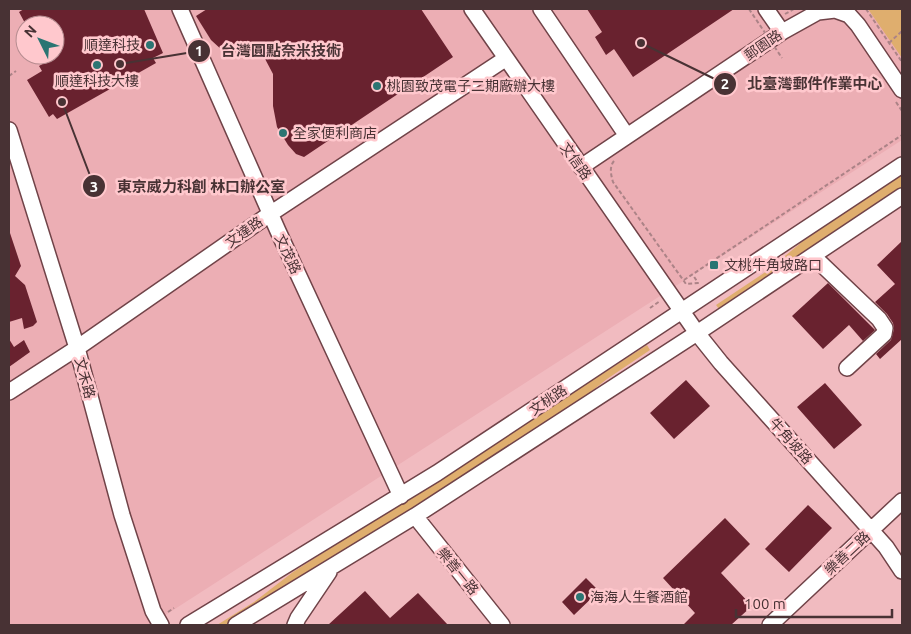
<svg xmlns="http://www.w3.org/2000/svg" width="911" height="634" viewBox="0 0 911 634" font-family="Ubuntu,'Noto Sans TC',sans-serif">
  <style>
    .built { fill: #ecaeb4; fill-rule: evenodd }
    .green { fill: #dfae6e }
    .building { fill: #69222f }
    .lines { fill: none; stroke-linecap: round; stroke-linejoin: round }
    .minor-casing { stroke: #704348; stroke-width: 18 }
    .path { stroke: #ac8387; stroke-width: 2; stroke-dasharray: 4 2.5; stroke-linecap: butt }
    .minor { stroke: #fff; stroke-width: 15 }
    .path-bridge { stroke: #ac8387; stroke-width: 2; stroke-dasharray: 4 2.5; stroke-linecap: butt }
    .poi-dot { fill: #2b7573; stroke: #ffc8cd; stroke-width: 2 }
    .labels { text-anchor: middle; stroke-width: 5; stroke-linejoin: round; paint-order: stroke }
    .poi-label { font-size: 14px; fill: #483234; stroke: #ffc8cd; text-anchor: start }
    .street-label { font-size: 14px; fill: #483234; stroke: #ffc8cd }
    .leader { fill: none; stroke: #483234; stroke-width: 2 }
    .callout-dot { fill: #483234; stroke: #ffc8cd; stroke-width: 2 }
    .mark-label { font-size: 15px; text-anchor: middle; font-weight: bold; fill: #fff }
    .callout-label { font-size: 15px; text-anchor: middle; font-weight: bold; fill: #483234; stroke: #ffc8cd; stroke-width: 5; stroke-linejoin: round; paint-order: stroke }
  </style>
  <rect width="100%" height="100%" fill="#f1bbc0"/>
  <path class="built" d="M9 9H902V140L150 625H9ZM25 25H55V55H25Z"/>
  <path class="green" d="M868 9H902V58Z
    M902 173V188L719 309 716 305 767 271 803 241Z
    M647 345 650 350 607 379 568 410 480 469 227 625H217L254 602 293 572Z"/>
  <path class="building" d="M24 9H144L163 53 153 58 156 63 57 119 53 114 49 117 27 80 42 71 39 66 55 57V25H26L19 12Z
    M207 9H421L453 57 304 157 296 154 288 145 277 127 273 106V74L263 55 250 57 235 56 223 51 211 40 196 16Z
    M587 9H734L633 77 614 49 606 55 595 37 602 32Z
    M9 233H10L21 266 15 276 25 285 37 322 33 326 24 329 22 318 9 322Z
    M902 241V339L880 359 876 354 891 340 894 329 893 323 887 314 875 302 895 284 877 265Z
    M828 283 875 330 863 341 849 325 823 349 792 316Z
    M9 339 14 347 24 340 30 352 9 367Z
    M686 380 710 406 674 439 650 413Z
    M825 383 862 425 834 449 797 407Z
    M808 505 832 528 789 572 765 549Z
    M725 518 750 544 721 573 752 606 731 625H683L695 613 663 578Z
    M586 578 599 591 574 615 562 602Z
    M365 591 390 618 418 593 448 625H328Z"/>
  <g class="lines">
    <g class="minor-casing">
      <path id="minor" d="M180 9 278 231 401 496
        M472 9 697 333 721 363 886 547 902 571
        M541 9 627 136
        M766 9 782 32
        M9 130 77 348 122 515 153 611 161 625
        M581 167 782 32 818 12 835 10 849 15 858 25 902 90
        M813 256 879 319 885 328 884 334 847 368
        M9 392 77 348 270 214 505 59
        M415 516 502 625
        M188 625 437 473 902 165
        M236 625 415 516 697 333 902 196
        M295 625 298 618 329 572
        M770 625 902 501"/>
    </g>
    <path class="path" d="M866 9 902 62
      M785 14 794 9
      M889 43 902 31
      M9 76 16 71
      M896 102 902 111
      M614 161C609 167 611 175 613 182L686 284 698 283 693 275
      M684 280 902 135
      M650 308 660 301
      M168 612 174 608"/>
    <use href="#minor" class="minor"/>
    <path class="path-bridge" d="M749 9 782 58"/>
  </g>
  <g class="poi-dot">
    <circle cx="150" cy="45" r="5"/>
    <circle cx="97" cy="65" r="5"/>
    <circle cx="377" cy="86" r="5"/>
    <circle cx="283" cy="133" r="5"/>
    <rect x="709" y="260" width="10" height="10" rx="2.5"/>
    <circle cx="580" cy="597" r="5"/>
  </g>
  <g class="labels">
    <g class="poi-label">
      <text x="140" y="50" text-anchor="end">順達科技</text>
      <text x="97" y="86" text-anchor="middle">順達科技大樓</text>
      <text x="387" y="91">桃園致茂電子二期廠辦大樓</text>
      <text x="293" y="138">全家便利商店</text>
      <text x="724" y="270">文桃牛角坡路口</text>
      <text x="590" y="602">海海人生餐酒館</text>
    </g>
    <g class="street-label">
      <text transform="translate(763 45) rotate(-34)" y="5">郵園路</text>
      <text transform="translate(576 161) rotate(55)" y="5">文信路</text>
      <text transform="translate(244 232) rotate(-35)" y="5">文達路</text>
      <text transform="translate(288 254) rotate(65)" y="5">文茂路</text>
      <text transform="translate(85 378) rotate(75)" y="5">文禾路</text>
      <text transform="translate(548 400) rotate(-34)" y="5">文桃路</text>
      <text transform="translate(791 441) rotate(48)" y="5">牛角坡路</text>
      <text transform="translate(847 553) rotate(-43)" y="5">樂善二路</text>
      <text transform="translate(458 571) rotate(51)" y="5">樂善一路</text>
    </g>
  </g>
  <path class="leader" d="M120 64L199 51M641 43L725 84M62 102L94 186"/>
  <g class="callout-dot">
    <circle cx="120" cy="64" r="5"/>
    <circle cx="641" cy="43" r="5"/>
    <circle cx="62" cy="102" r="5"/>
    <circle cx="199" cy="51" r="12"/>
    <circle cx="725" cy="84" r="12"/>
    <circle cx="94" cy="186" r="12"/>
  </g>
  <g class="mark-label">
    <text x="199" y="56">1</text>
    <text x="725" y="89">2</text>
    <text x="94" y="192">3</text>
  </g>
  <g class="callout-label">
    <text x="281" y="56">台灣圓點奈米技術</text>
    <text x="815" y="89">北臺灣郵件作業中心</text>
    <text x="201" y="192">東京威力科創 林口辦公室</text>
  </g>
  <rect width="911" height="634" fill="none" stroke="#483234" stroke-width="20"/>
  <g transform="translate(40 40) rotate(312)"><circle r="24" fill="#ffc8cd" stroke="#b68c90"/>
  <path d="M0-4L9 19L0 12L-9 19Z" fill="#2b7573"/>
  <text y="-8" font-size="14" font-weight="bold" text-anchor="middle" fill="#483234">N</text>
  </g>
  <path d="M736 609v8h156v-8" fill="none" stroke="#483234" stroke-width="2.5"/>
  <text x="744" y="609" font-size="15" fill="#483234" stroke="#ffc8cd" stroke-width="4" paint-order="stroke">100 m</text>
</svg>
